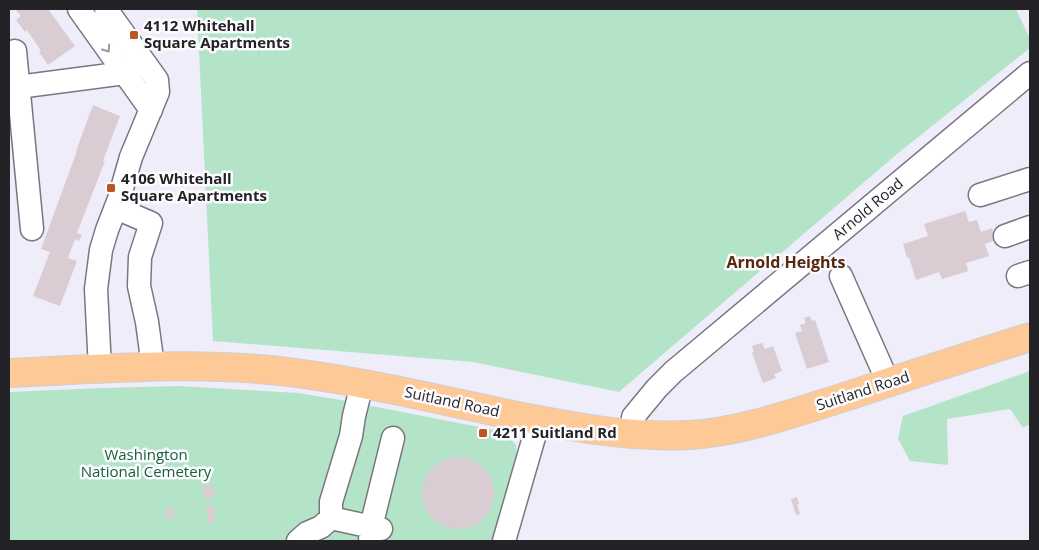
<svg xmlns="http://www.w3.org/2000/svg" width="1039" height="550" viewBox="0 0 1039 550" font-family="'Open Sans',sans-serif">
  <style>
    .green { fill: #b4e4c8 }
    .building { fill: #d9ccd2 }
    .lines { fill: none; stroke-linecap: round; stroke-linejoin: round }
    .minor-casing { stroke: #797682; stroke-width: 25 }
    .major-casing { stroke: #cfcecf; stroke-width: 30 }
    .minor { stroke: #fff; stroke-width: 22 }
    .major { stroke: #fdca97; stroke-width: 28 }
    .oneway { stroke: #9c9c9e }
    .poi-dot { fill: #bb5720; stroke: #fcfcfe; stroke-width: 2 }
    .labels { text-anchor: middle; stroke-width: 5; stroke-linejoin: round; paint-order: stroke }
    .poi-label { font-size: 15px; font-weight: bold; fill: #232227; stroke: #fcfcfe; text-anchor: start }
    .street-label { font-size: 15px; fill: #232227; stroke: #fcfcfe }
    .park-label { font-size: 15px; fill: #17603f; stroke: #fcfcfe }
    .neighbourhood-label { font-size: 16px; font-weight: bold; fill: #57260d; stroke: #fcfcfe }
  </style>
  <rect width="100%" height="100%" fill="#efedfa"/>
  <path class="green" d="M197 9H1016L1030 39V48L897 154 619 392 473 362 213 341Z
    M1030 371V424L1023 428 1010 409 947 419 948 465 910 461 898 439 903 416Z
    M179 386 299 393 341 400 505 432 516 445 517 458 494 541H9V392L102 388Z"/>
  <path class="building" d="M15 9H48L75 46 48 65 39 52 41 51 27 30 25 32 16 20 21 16Z
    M93 105 120 116 103 161H105L77 233 82 235 79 241 75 239 68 258 77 261 60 306 33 296 50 252 41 249 77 151H76Z
    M965 211 969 222 977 220 981 232 992 228 996 240 985 244 989 256 966 263 968 271 942 279 939 272 916 280 909 257 907 258 903 244 928 236 924 224Z
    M810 316 812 321 815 320 829 362 807 369 795 333 802 331 800 325 806 323 804 318Z
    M762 343 765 349 773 346 782 371 774 374 776 378 763 383 752 353 754 352 752 346Z
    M422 493a36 36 0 1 1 72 0a36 36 0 1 1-72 0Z
    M203 485H213L214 497 204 498Z
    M797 497 799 504 797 505 800 514 796 515 791 499Z
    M214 505 215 523H208L206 506Z
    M173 507 174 519H166V508Z"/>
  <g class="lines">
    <g class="minor-casing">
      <path id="minor" d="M79 9 151 110
        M15 51 32 229
        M18 87 125 73 143 61
        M980 195 1030 179
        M116 208 151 223 140 257 139 286 147 322 153 366
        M1005 236 1030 227
        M841 276 888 382
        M1018 276 1030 272
        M100 369 96 289 101 250 107 230 119 199 131 157 158 92 157 80 106 9
        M362 384 354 416 351 436 331 502V518L381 529
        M632 434 633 417 657 388 673 372 1030 73
        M298 541 307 533 321 527 331 518
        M370 541 371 527 393 438
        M504 541 539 420"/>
    </g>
    <g class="major-casing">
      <path id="major" d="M9 373C104 369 201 360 296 373 371 383 444 401 517 416 573 427 631 438 689 435 743 432 799 411 851 395 910 375 970 356 1030 337"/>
    </g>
    <use href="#minor" class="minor"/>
    <use href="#major" class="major"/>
  </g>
  <defs><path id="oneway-chevron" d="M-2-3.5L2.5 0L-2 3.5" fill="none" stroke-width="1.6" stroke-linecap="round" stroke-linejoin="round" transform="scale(1.25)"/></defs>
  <use class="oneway" href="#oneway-chevron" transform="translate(107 49) rotate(55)"/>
  <g class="poi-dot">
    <rect x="129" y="30" width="10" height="10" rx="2.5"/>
    <rect x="106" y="183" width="10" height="10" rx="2.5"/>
    <rect x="478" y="428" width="10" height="10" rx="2.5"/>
  </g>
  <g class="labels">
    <g class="poi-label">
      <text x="144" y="31">4112 Whitehall<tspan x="144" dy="17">Square Apartments</tspan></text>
      <text x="121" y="184">4106 Whitehall<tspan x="121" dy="17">Square Apartments</tspan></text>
      <text x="493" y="438">4211 Suitland Rd</text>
    </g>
    <g class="street-label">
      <text transform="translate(868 209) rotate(-40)" y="5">Arnold Road</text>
      <text transform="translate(863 391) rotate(-18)" y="5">Suitland Road</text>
      <text transform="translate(452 402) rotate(12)" y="5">Suitland Road</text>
    </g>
    <g class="park-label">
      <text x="146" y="460">Washington<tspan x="146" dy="17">National Cemetery</tspan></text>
    </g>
    <g class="neighbourhood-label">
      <text x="786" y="268">Arnold Heights</text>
    </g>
  </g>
  <rect width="1039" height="550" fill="none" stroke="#232227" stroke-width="20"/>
</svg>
